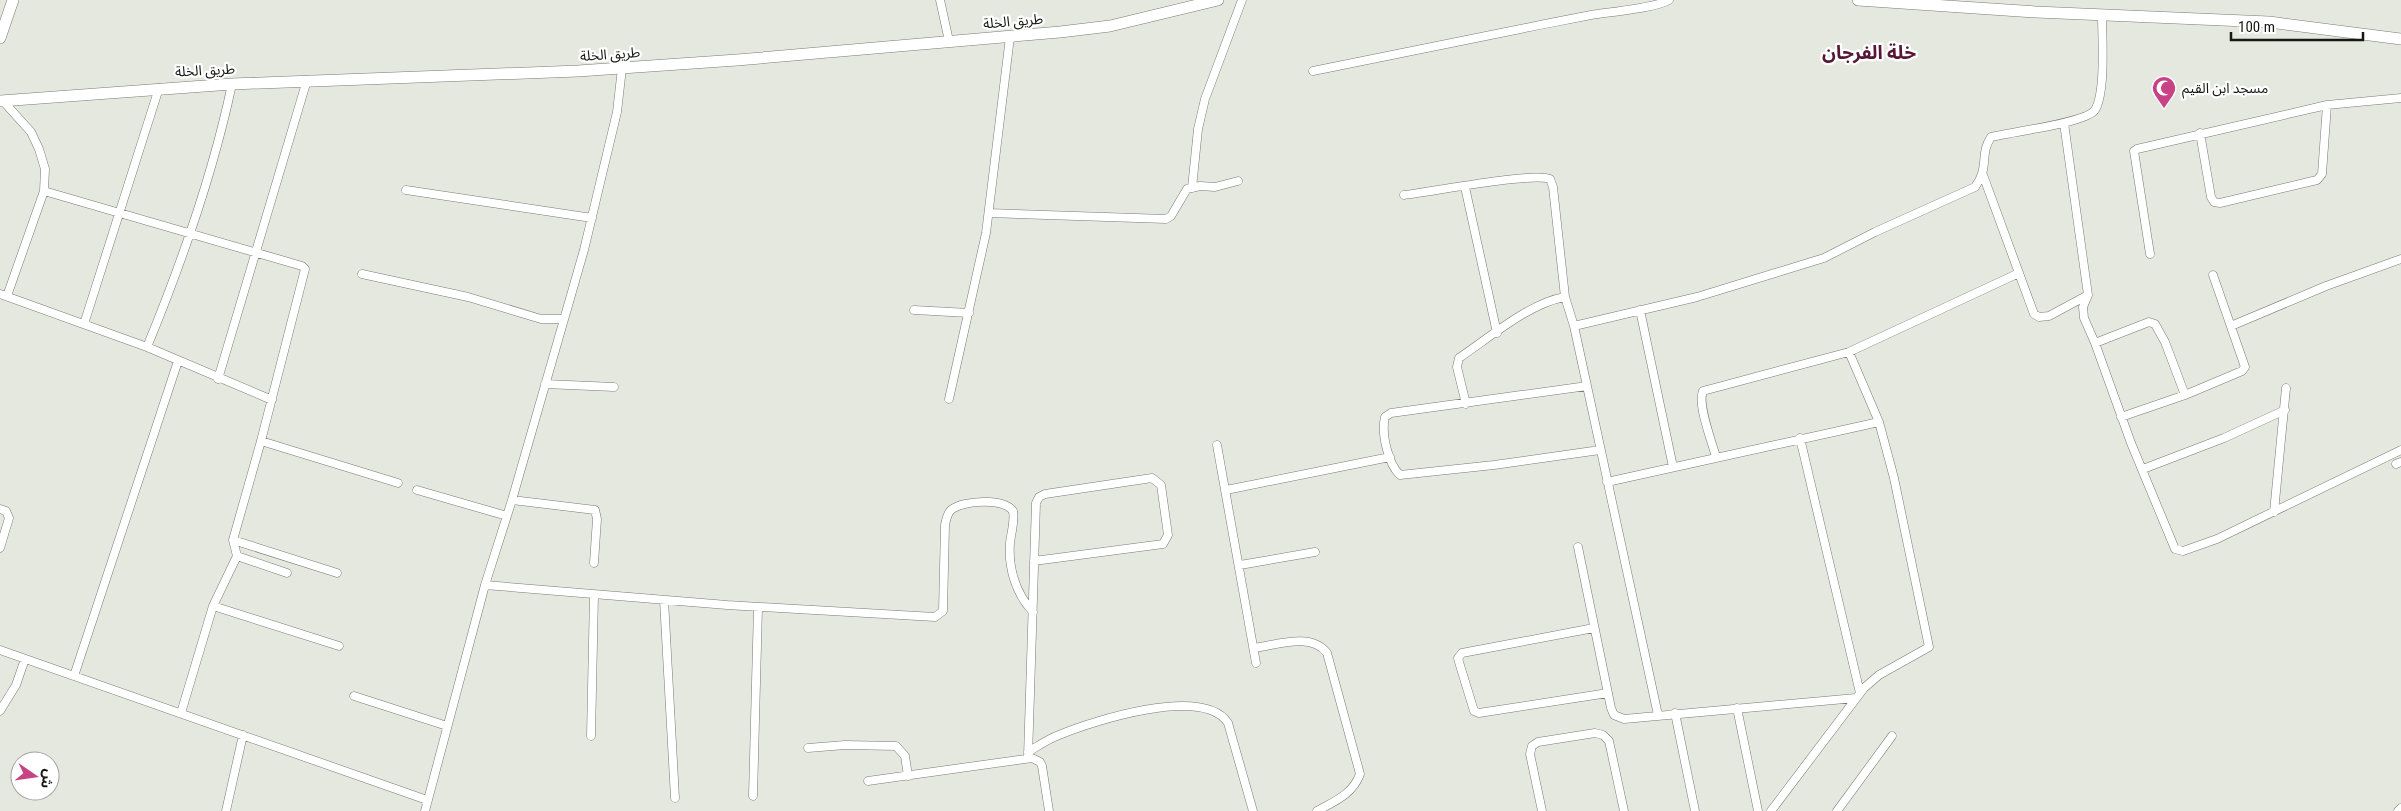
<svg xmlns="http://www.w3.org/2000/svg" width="2401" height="811" viewBox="0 0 2401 811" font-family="'Roboto Condensed','Noto Sans Arabic',sans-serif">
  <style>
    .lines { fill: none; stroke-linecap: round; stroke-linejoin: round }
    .street-casing { stroke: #787c73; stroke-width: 9 }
    .secondary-casing { stroke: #787c73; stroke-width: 12 }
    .street { stroke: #fff; stroke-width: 8 }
    .secondary { stroke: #fff; stroke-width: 11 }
    .labels { text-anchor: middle; stroke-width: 4.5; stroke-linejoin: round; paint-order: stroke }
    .street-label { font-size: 14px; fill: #161814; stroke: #fff }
    .poi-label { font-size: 14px; fill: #161814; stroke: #fff; text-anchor: start }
    .district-label { font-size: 19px; font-weight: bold; fill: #561636; stroke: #fff }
  </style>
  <rect width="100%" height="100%" fill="#e4e8de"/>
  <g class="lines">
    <g class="street-casing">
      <path id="street" d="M940 0 949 41
        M1313 71C1405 52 1498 33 1591 15 1609 12 1656 8 1669 0
        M3 101 31 132 39 149 45 169 44 191 7 296
        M2064 123 2088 295 2083 307 2084 318 2095 343 2131 443 2175 549 2183 551 2217 539 2401 450
        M2200 133 2211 197 2214 202 2220 203 2317 180 2322 174 2327 105
        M1983 175 2034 314 2039 317 2049 316 2088 295
        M1465 187 1497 333
        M1192 188 1198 129 1205 99 1242 0
        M406 190 592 218
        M44 191 302 266 305 269 261 441 233 540 237 556 213 606 181 713
        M1404 195C1432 192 1531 172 1550 179L1553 187 1565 297
        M989 213 1166 219 1171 216 1187 189 1200 186 1215 187 1238 181
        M2150 254 2134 151 2137 149 2327 105 2401 98
        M362 274 468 297 541 319H564
        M0 294 147 347 272 400
        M914 310 969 313
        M1640 310 1673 467
        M84 324 159 88
        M1574 326 1697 297 1824 258 1875 232 1975 187C1990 167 1979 155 1991 137 2010 132 2086 123 2095 110 2106 92 2102 36 2102 14
        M2231 326 2326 286 2401 259
        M2095 343 2149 322 2155 324 2165 342 2185 395 2121 417
        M147 347C182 262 213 174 232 84
        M1849 352 2019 273
        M218 379 307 80
        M545 384 614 387
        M1587 386 1391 413 1385 417C1381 433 1388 464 1400 475L1494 465 1600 450
        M2185 395 2242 371 2245 367 2213 275
        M949 399 986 233 1010 37
        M1466 404 1457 367 1459 358C1489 338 1529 303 1565 297L1574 326 1587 386 1658 715
        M1800 438 1860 693
        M261 441 398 483
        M1217 445 1256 663
        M1716 457C1712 442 1697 404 1703 391L1849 352 1879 422 1894 478 1929 647 1879 675 1864 688 1771 811
        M2396 464 2401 462
        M2143 469 2224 438 2285 410
        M1607 482 1879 422
        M417 490 507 516
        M1226 490 1390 457
        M512 500 595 510 597 519 594 563
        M0 509 6 511 9 518 0 548
        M2274 512 2286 388
        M233 540 337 573
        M1578 547 1611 708 1614 715 1624 719 1856 698
        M237 556 287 573
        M1240 565 1315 552
        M485 585 727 605 935 617 943 611 945 525C946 520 947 514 951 510 963 500 1003 498 1013 511 1015 521 1011 533 1010 543 1008 568 1016 594 1033 612
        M664 600 675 798
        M213 606 339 646
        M1594 628 1462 653 1458 658 1459 662 1474 711 1479 713 1608 693
        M1254 648C1277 645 1311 632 1327 653L1360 774C1353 794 1335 801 1317 811
        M0 650 427 800
        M74 676 178 361
        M354 696 447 726
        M1737 708 1758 811
        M0 711 16 685 25 659
        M1675 713 1695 811
        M591 736 594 595
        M808 748 845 745 896 746 905 756 908 776
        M1028 752C1038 746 1048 739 1059 735 1093 721 1203 685 1228 723L1253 811
        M1028 757 1036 503 1039 497 1045 494 1152 478 1161 485 1168 535 1163 544 1034 561
        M868 781 1032 758 1040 762 1042 766 1049 811
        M753 796 758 607
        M226 811 243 735
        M425 811 485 585 512 500 584 250 617 112 622 68
        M1542 811 1530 754 1532 746 1538 742 1595 733 1603 735 1609 741 1624 811
        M1837 811 1892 736
        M2398 811 2401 808"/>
    </g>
    <g class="secondary-casing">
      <path id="secondary" d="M1858 0 2036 12 2269 22 2401 39
        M0 38 13 0
        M0 101 232 84 578 71 737 60 1060 32 1110 26 1218 0"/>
    </g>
    <use href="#street" class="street"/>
    <use href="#secondary" class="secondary"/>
  </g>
  <defs>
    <g id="mosque-pin" transform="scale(1.25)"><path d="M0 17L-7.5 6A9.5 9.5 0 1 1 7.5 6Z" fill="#c84385" stroke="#fff"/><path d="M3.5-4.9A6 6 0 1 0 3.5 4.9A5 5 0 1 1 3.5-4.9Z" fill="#fff"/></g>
  </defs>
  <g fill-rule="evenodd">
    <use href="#mosque-pin" x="2164" y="88"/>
  </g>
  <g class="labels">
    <g class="street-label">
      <text transform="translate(1013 21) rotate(-5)" y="5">طريق الخلة</text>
      <text transform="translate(610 54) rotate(-4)" y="5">طريق الخلة</text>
      <text transform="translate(205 70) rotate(-3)" y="5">طريق الخلة</text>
    </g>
    <g class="poi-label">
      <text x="2182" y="93">مسجد ابن القيم</text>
    </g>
    <g class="district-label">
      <text x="1869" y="59">خلة الفرجان</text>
    </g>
  </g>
  <g transform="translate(35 776) rotate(103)"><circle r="24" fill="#ffffff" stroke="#a2a3a1"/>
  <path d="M0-4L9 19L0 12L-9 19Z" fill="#c84385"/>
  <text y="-8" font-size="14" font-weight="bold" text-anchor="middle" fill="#161814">ش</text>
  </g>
  <path d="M2231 32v8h132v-8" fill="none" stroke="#161814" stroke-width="2.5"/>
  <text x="2238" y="32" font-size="15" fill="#161814" stroke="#ffffff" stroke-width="4" paint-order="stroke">100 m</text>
</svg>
